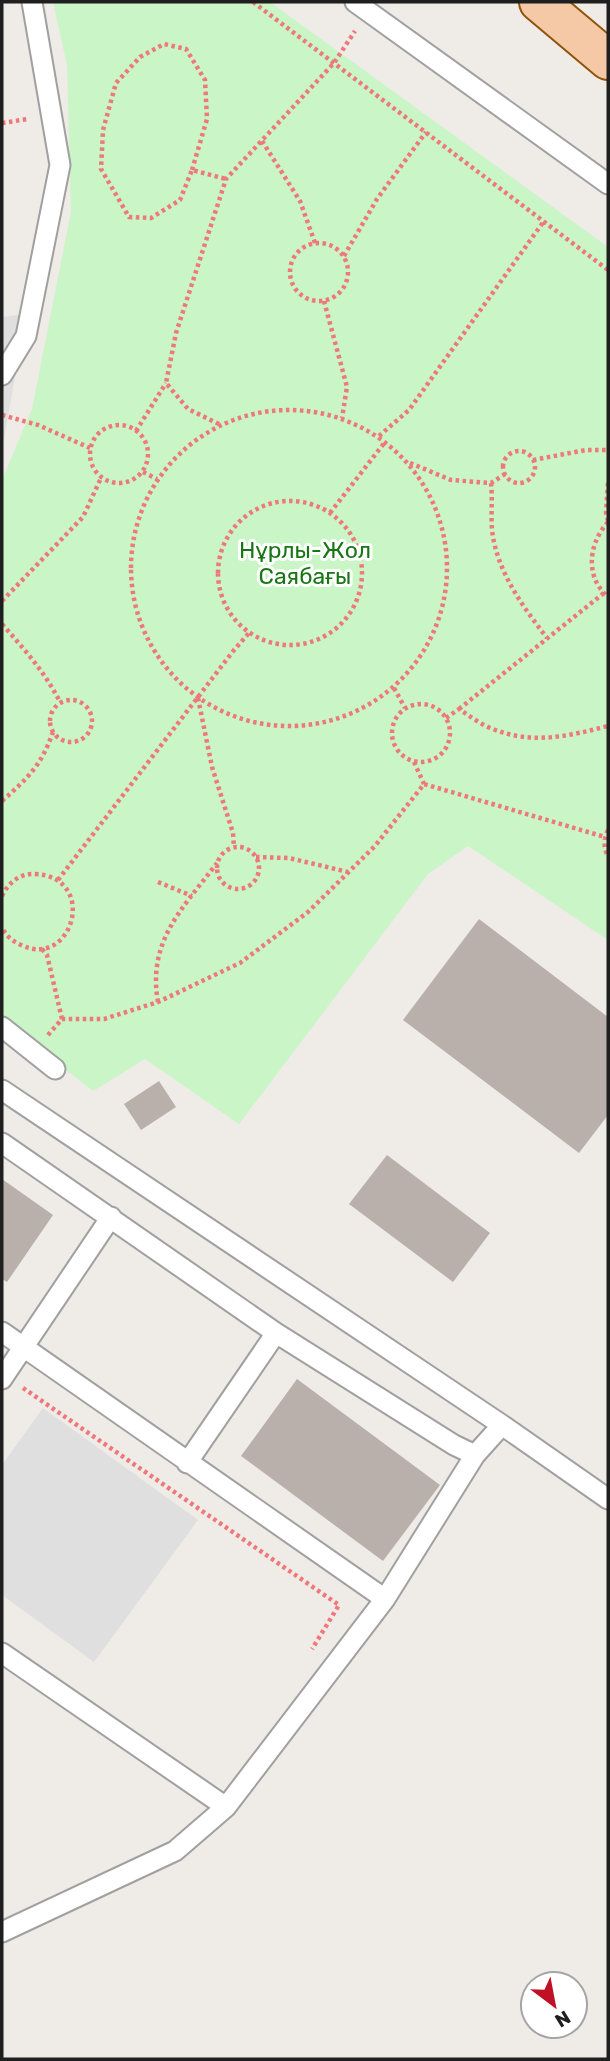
<svg xmlns="http://www.w3.org/2000/svg" width="610" height="2061" viewBox="0 0 610 2061" font-family="Rubik,sans-serif">
  <style>
    .park { fill: #c9f5c7 }
    .parking { fill: #dfdfdf }
    .building { fill: #b9b0ac }
    .lines { fill: none; stroke-linecap: round; stroke-linejoin: round }
    .lane-casing { stroke: #a0a0a0; stroke-width: 23 }
    .primary-casing { stroke: #8f540c; stroke-width: 42 }
    .path { stroke: #ef787a; stroke-width: 4.5; stroke-dasharray: 3.5 3.5; stroke-linecap: butt }
    .lane { stroke: #fff; stroke-width: 19 }
    .primary { stroke: #f5c9a6; stroke-width: 38 }
    .labels { text-anchor: middle; stroke-width: 6; stroke-linejoin: round; paint-order: stroke }
    .park-label { font-size: 23px; fill: #187615; stroke: #fff }
  </style>
  <rect width="100%" height="100%" fill="#efebe7"/>
  <path class="park" d="M53 2H270L608 247V940L468 846 428 874 239 1124 145 1059 93 1091 2 1020V480L32 409 71 212 67 65Z"/>
  <path class="parking" d="M26 314 4 439 2 442V317Z
    M43 1408 198 1520 94 1662 2 1595V1465Z"/>
  <path class="building" d="M479 919 608 1017V1115L579 1153 403 1020Z
    M159 1081 176 1107 141 1130 124 1104Z
    M387 1155 490 1233 453 1282 349 1204Z
    M2 1179 53 1215 7 1282 2 1279Z
    M297 1379 440 1485 383 1561 241 1456Z"/>
  <g class="lines">
    <g class="lane-casing">
      <path id="lane" d="M355 2 608 184
        M2 375 26 336 60 165 32 2
        M2 1027 55 1069
        M2 1090 502 1425
        M2 1143 276 1333 454 1445 475 1455 385 1599 226 1807 175 1851 2 1932
        M2 1332 385 1599
        M2 1379 111 1217
        M475 1455 502 1425 608 1499
        M187 1463 276 1333
        M2 1653 226 1807"/>
    </g>
    <g class="primary-casing">
      <path id="primary" d="M539 2 608 60"/>
    </g>
    <path class="path" d="M253 2 608 270
      M2 123 28 119
      M262 141 300 201 315 243
      M192 170 207 119 205 80 186 49 164 44 140 57 116 83 103 130 101 169 129 217 151 218 180 200 192 170 226 179
      M290 272a29 29 0 1 1 58 0a29 29 0 1 1-58 0Z
      M344 256 377 199 426 132
      M324 301 347 387 342 418
      M131 568a158 158 0 1 1 316 0a158 158 0 1 1-316 0Z
      M2 415 38 425 90 448
      M219 424 188 409 166 383 176 333 226 179 334 63 355 31
      M90 454a29 29 0 1 1 58 0a29 29 0 1 1-58 0Z
      M136 431 166 383
      M379 436 409 410 544 221
      M503 467a16 16 0 1 1 32 0a16 16 0 1 1-32 0Z
      M533 460 586 450H608
      M410 463 451 480 491 483 505 474
      M143 472 157 479
      M491 483C493 501 490 520 493 537 500 576 524 608 547 638
      M608 483 606 513 608 521
      M218 573a72 72 0 1 1 144 0a72 72 0 1 1-144 0Z
      M330 513 385 442
      M608 522C589 543 584 576 608 597
      M2 601 83 517 101 478
      M2 624C24 649 45 672 60 702
      M394 688 405 708
      M198 698 212 767 233 833 234 847
      M50 721a21 21 0 1 1 42 0a21 21 0 1 1-42 0Z
      M392 733a29 29 0 1 1 58 0a29 29 0 1 1-58 0Z
      M459 709 604 593
      M446 718 459 709C470 716 481 725 493 729 532 745 569 736 608 726
      M414 762 424 784
      M2 801C28 778 41 766 53 732
      M608 830C604 838 603 848 608 856
      M217 868a21 21 0 1 1 42 0a21 21 0 1 1-42 0Z
      M256 857 289 858 348 872
      M58 880 234 650 249 633
      M158 882 192 896
      M2 896C8 883 20 873 35 874 99 877 73 970 21 945 12 941 5 935 2 927
      M42 949 47 955 62 1019
      M158 1002C147 941 183 908 217 863
      M48 1035 62 1019H104L158 1002 240 963 308 912 375 846 424 784 605 837
      M23 1388 339 1605 312 1649"/>
    <use href="#lane" class="lane"/>
    <use href="#primary" class="primary"/>
  </g>
  <g class="labels">
    <g class="park-label">
      <text x="305" y="558">Нұрлы-Жол<tspan x="305" dy="26">Саябағы</tspan></text>
    </g>
  </g>
  <rect width="610" height="2061" fill="none" stroke="#1f1f1f" stroke-width="7"/>
  <g transform="translate(554 2005) rotate(148)"><circle r="33" fill="#ffffff" stroke="#a5a5a5" stroke-width="2"/>
  <path d="M0-5L12 26L0 18L-12 26Z" fill="#bf1025"/>
  <text y="-10" font-size="19" font-weight="bold" text-anchor="middle" fill="#1f1f1f">N</text>
  </g>
</svg>
